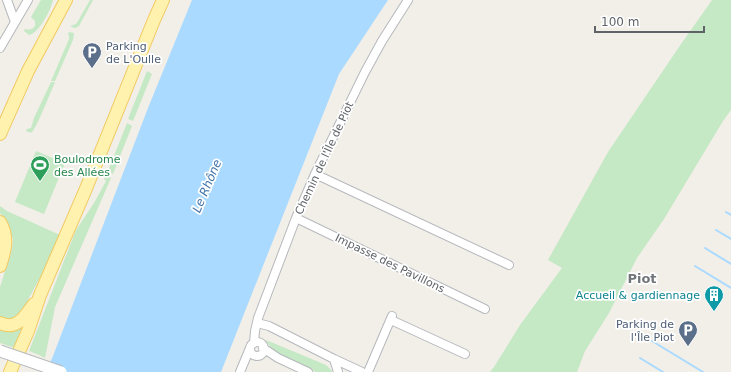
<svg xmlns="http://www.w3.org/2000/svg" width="731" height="372" viewBox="0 0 731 372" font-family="'DejaVu Sans',sans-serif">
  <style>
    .green { fill: #c5e8c5 }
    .water { fill: #aadaff }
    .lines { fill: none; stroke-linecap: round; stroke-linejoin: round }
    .stream { stroke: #aadaff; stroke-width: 2 }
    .minor-casing { stroke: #b5b8bc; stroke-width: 10 }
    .primary-casing { stroke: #f2c960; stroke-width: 14 }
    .minor { stroke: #fff; stroke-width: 8 }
    .primary { stroke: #fff2af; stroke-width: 12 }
    .secondary-bridge-casing { stroke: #b6babf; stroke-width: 13; stroke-linecap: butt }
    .secondary-bridge { stroke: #fff; stroke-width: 11 }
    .labels { text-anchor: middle; stroke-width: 3.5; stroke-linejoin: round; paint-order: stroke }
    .service-label { font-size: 11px; fill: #4e5e75; stroke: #fff; text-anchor: start }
    .street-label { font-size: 11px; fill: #5f6368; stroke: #fff }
    .leisure-label { font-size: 11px; fill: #27864d; stroke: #fff; text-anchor: start }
    .culture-label { font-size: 11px; fill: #0d838f; stroke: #fff; text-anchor: end }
    .water-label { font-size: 12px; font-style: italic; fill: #4174aa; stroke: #fff }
    .quarter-label { font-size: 13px; font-weight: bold; fill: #70757a; stroke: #fff }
  </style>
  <rect width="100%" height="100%" fill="#f1efe8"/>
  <path class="green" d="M41 0H53C51 10 39 33 29 35L24 31 25 29C29 30 32 30 35 26V21L31 17Z
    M90 0H93L79 26C75 29 74 28 70 26L76 24 78 21Z
    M712 0H731V110L723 121 664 219 637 258 609 313 585 351 577 372H490L494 367 520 325 562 268 548 260 608 152 679 47Z
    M69 32 74 33 73 40 55 81H51L69 39V36L68 34Z
    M147 71 152 74 133 121 128 119Z
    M51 82H55C52 89 36 129 32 132 29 133 29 132 26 131L27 129 31 128 34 118Z
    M127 123 132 126 113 174 108 171Z
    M36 151 65 163 44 214 15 202Z
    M106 175 111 178 55 307 45 358 39 355 29 351 76 230 94 203 106 181 104 179Z
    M0 206 7 211 60 235 45 268 19 317 14 320 2 319 0 317V287L12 249 13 239 9 227 0 213Z
    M20 327 23 329 15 348 0 343V328Z
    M266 340 326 365 333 372H316L273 351Z"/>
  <path class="water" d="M192 0H388L339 74 221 372H46L53 356 148 108Z"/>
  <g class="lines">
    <path class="stream" d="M726 212 731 215
      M716 230 731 239
      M705 248 731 264
      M695 266 731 288
      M652 341 703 372
      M640 358 663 372"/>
    <g class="minor-casing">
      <path id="minor" d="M7 0 15 22
        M0 48 28 0
        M315 174 509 265
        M296 218 485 309
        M391 320 465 354
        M257 323 269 326 334 359 362 372
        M250 349a7 7 0 1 1 14 0a7 7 0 1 1-14 0Z
        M254 343 255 331 258 318 296 218 315 174 365 72 382 41 408 0
        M263 348 278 358 308 372
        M334 359 338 372
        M240 372 250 348
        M368 372 392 316"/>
    </g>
    <g class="primary-casing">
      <path id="primary" d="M0 134 28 71 66 0
        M0 222C9 237 5 251 0 266
        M0 323C17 331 25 316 34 304
        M10 372 28 331 40 295 85 191 154 20 163 0"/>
    </g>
    <use href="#minor" class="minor"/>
    <use href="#primary" class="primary"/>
    <g class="secondary-bridge-casing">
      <path id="secondary-bridge" d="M0 351 61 372"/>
    </g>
    <use href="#secondary-bridge" class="secondary-bridge"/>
  </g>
  <defs>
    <g id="parking-pin" transform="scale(1)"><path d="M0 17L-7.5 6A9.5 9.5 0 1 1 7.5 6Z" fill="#5c6f8a" stroke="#fff"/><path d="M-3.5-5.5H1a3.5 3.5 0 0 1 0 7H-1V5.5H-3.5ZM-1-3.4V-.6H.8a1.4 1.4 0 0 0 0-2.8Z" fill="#fff"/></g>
    <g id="stadium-pin" transform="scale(1)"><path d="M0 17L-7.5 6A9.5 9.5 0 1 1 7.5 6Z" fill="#2e9e5b" stroke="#fff"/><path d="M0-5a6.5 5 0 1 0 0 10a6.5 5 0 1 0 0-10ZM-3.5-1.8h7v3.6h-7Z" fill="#fff"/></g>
    <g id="building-pin" transform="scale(1)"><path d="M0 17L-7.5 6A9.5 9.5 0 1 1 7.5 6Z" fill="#0f9aa8" stroke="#fff"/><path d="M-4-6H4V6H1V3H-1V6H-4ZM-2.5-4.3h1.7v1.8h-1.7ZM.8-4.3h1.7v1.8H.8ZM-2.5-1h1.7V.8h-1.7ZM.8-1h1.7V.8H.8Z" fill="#fff"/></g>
  </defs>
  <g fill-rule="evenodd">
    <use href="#parking-pin" x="92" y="52"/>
    <use href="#stadium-pin" x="40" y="165"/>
    <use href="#building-pin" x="714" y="295"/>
    <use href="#parking-pin" x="688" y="330"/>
  </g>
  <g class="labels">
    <g class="service-label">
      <text x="106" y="50">Parking<tspan x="106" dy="13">de L'Oulle</tspan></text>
      <text x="674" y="328" text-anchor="end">Parking de<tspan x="674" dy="13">l'Île Piot</tspan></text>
    </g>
    <g class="street-label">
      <text transform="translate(324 158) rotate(-65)" y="4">Chemin de l'Île de Piot</text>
      <text transform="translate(390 263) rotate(26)" y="4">Impasse des Pavillons</text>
    </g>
    <g class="leisure-label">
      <text x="54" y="163">Boulodrome<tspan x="54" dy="13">des Allées</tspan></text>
    </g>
    <g class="culture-label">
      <text x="700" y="299">Accueil &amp; gardiennage</text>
    </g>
    <g class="water-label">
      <text transform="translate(207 186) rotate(-67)" y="4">Le Rhône</text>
    </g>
    <g class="quarter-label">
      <text x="642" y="283">Piot</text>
    </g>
  </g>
  <path d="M595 26v6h109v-6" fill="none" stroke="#5f6368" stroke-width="2"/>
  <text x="601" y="26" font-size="12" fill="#5f6368" stroke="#ffffff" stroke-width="3" paint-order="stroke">100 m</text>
</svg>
